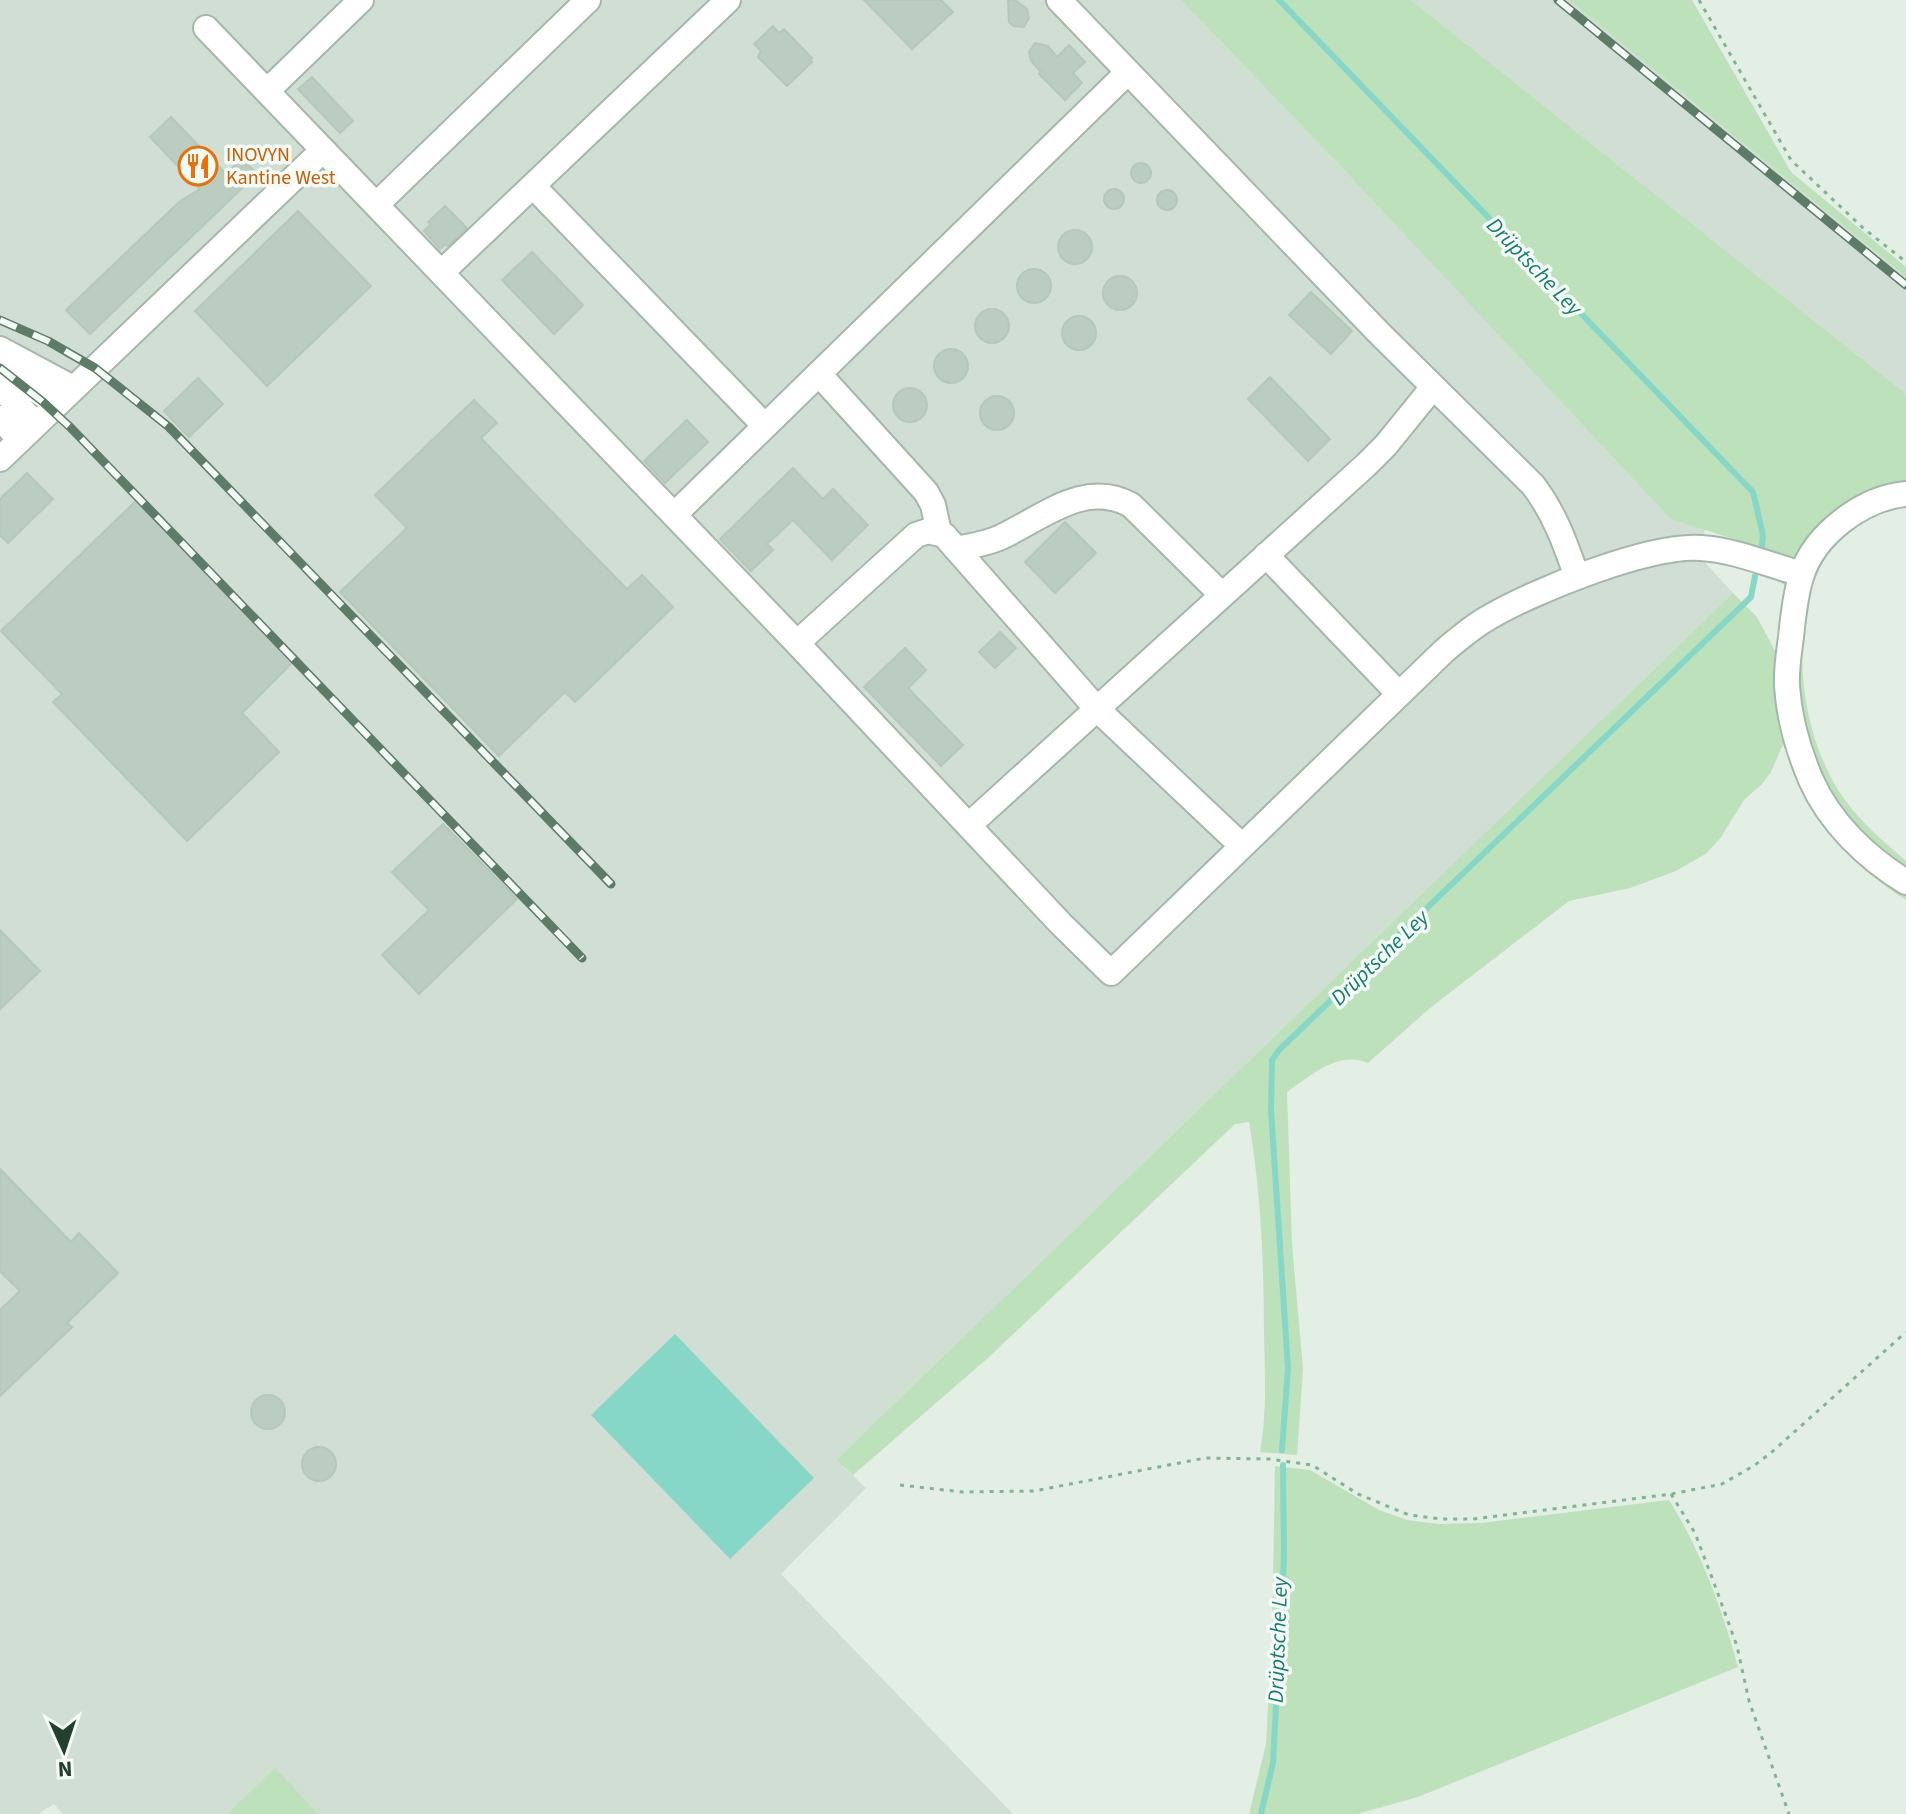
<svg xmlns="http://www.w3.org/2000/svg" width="1906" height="1814" viewBox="0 0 1906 1814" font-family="'Source Sans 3',sans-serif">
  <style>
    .built { fill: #d1ded4 }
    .green { fill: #bde1ba }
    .water { fill: #87d7c8 }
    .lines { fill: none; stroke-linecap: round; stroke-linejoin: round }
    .stream { stroke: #87d7c8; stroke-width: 6 }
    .building { fill: #bbccc0; stroke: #b5c8b9; stroke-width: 2 }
    .minor-casing { stroke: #a5b7aa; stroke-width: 28 }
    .path { stroke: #81b493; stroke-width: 3; stroke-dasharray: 4 6; stroke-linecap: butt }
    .minor { stroke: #fff; stroke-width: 24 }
    .rail-casing { stroke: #5c7c68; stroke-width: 9 }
    .rail { stroke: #f4faf5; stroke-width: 6; stroke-dasharray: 18; stroke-linecap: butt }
    .labels { text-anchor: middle; stroke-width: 7; stroke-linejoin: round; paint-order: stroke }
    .food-label { font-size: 20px; fill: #c56008; stroke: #f4faf5; text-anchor: start }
    .water-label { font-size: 22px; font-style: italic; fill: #167c6b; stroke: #f4faf5 }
  </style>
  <rect width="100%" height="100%" fill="#e3eee5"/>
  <path class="built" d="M0 0H1181L1349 175 1714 476 1700 557 1733 593 836 1460 866 1488 781 1574 1013 1814H319L275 1769 227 1814H63L54 1804 38 1814H0Z
    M1411 0H1569L1906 277V394Z"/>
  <path class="green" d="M1181 0H1411L1906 394V504C1886 508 1866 512 1850 527 1780 589 1794 731 1845 800 1862 823 1884 842 1906 861V900C1856 868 1825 836 1798 784 1792 771 1789 756 1783 744L1771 772 1762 784 1744 800 1721 837 1707 853 1676 871 1630 888 1569 901 1430 1008 1368 1063C1338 1050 1310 1076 1287 1092L1292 1244 1303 1369 1297 1455 1260 1452C1267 1413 1265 1375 1264 1336 1264 1264 1261 1192 1249 1122L1235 1124 989 1357 853 1475 836 1460 1733 593 1757 617 1775 651 1789 590 1781 582 1787 556 1671 519 1349 175Z
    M1569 0H1692L1791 172 1906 267V277Z
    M1275 1466 1310 1470 1379 1510 1407 1520 1438 1524 1481 1523 1669 1500C1701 1551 1722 1609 1738 1667L1418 1797 1357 1814H1249L1266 1744 1272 1637Z
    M275 1768 319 1814H227Z"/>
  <path class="water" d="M675 1334 814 1478 730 1559 591 1415Z"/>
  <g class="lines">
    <path class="stream" d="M1279 0 1753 492 1763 535 1762 546
      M1282 1450 1288 1368 1271 1110 1272 1060 1279 1050 1751 597 1755 576
      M1261 1814 1273 1763 1284 1558 1283 1465"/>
  </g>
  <path class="building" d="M864 0H941L953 12 912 49Z
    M1008 0H1015L1027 9 1029 18 1024 27 1013 26 1009 22Z
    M773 26 779 33 784 29 812 58 810 60 812 62 787 86 758 57 761 51 754 44Z
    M1035 43 1048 46 1057 57 1069 45 1085 62 1073 73 1082 83 1065 100 1039 74 1041 72 1031 61 1029 52Z
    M312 77 353 121 340 133 298 89Z
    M171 117 226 174 242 158 257 174 90 334 66 310 179 202 200 189 150 137Z
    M1131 173a10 10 0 1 1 20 0a10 10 0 1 1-20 0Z
    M1104 199a10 10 0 1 1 20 0a10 10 0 1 1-20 0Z
    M1157 200a10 10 0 1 1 20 0a10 10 0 1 1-20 0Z
    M445 206 467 228 448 246 445 244 440 249 424 231 431 224 428 222Z
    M298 211 371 286 267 386 195 311Z
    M1058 247a17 17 0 1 1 34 0a17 17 0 1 1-34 0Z
    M532 252 583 305 554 334 502 280Z
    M1017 286a17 17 0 1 1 34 0a17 17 0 1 1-34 0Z
    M1103 293a17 17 0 1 1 34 0a17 17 0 1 1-34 0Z
    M1311 292 1352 331 1331 354 1289 315Z
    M975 326a17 17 0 1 1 34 0a17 17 0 1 1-34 0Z
    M1062 333a17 17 0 1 1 34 0a17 17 0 1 1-34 0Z
    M934 366a17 17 0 1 1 34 0a17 17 0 1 1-34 0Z
    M1270 377 1330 439 1308 461 1248 399Z
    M198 378 223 404 189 437 164 411Z
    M893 405a17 17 0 1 1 34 0a17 17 0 1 1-34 0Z
    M980 413a17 17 0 1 1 34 0a17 17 0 1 1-34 0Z
    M474 400 497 423 481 438 579 540 627 589 642 575 673 607 575 702 565 692 499 756 340 592 407 528 375 495Z
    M687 420 708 442 665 483 644 461Z
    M793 468 823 499 833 489 868 525 832 560 793 520 767 544 773 550 751 571 720 539Z
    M27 473 53 499 8 543 0 535V499Z
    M140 497 296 659 242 713 279 752 187 841 53 702 62 694 1 631Z
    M1065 522 1096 553 1055 593 1025 562Z
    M1000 632 1016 648 995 668 979 652Z
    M905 648 926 670 908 688 963 745 941 766 864 687Z
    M443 824 517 899 419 994 382 955 429 910 392 872Z
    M0 930 40 971 0 1009Z
    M0 1169 71 1242 79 1233 118 1273 67 1323 72 1327 0 1396V1310L20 1291 0 1271Z
    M251 1412a17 17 0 1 1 34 0a17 17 0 1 1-34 0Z
    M302 1464a17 17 0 1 1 34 0a17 17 0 1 1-34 0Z"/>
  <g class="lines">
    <g class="minor-casing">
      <path id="minor" d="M1059 0 1379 333 1533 485C1555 514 1565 543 1577 577
        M206 28 797 643 1061 924 1111 973 1444 651C1458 639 1472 627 1488 618 1533 591 1650 544 1701 548 1735 550 1769 565 1802 574
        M267 91 361 0
        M533 186 765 426
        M376 205 588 0
        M442 272 728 0
        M0 349 73 388
        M0 367 57 404
        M819 374 926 492 933 505 939 532
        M0 387 36 424
        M0 418 20 440
        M0 459 323 150
        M1906 494C1863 498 1814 534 1801 577 1795 596 1793 617 1791 637 1789 653 1786 670 1787 686 1789 717 1799 752 1811 780 1830 823 1867 858 1906 882
        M674 515 1128 72
        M956 549C971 546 985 544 999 538 1041 519 1084 479 1131 505L1222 595
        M1266 555 1399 694
        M797 643 916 535 928 531 944 535 1097 709 1242 846
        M969 825 1366 465 1386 445 1433 387"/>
    </g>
    <path class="path" d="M1699 0 1791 160 1862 227 1906 262
      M900 1485 962 1492 1034 1491 1205 1458 1269 1459 1312 1465 1358 1494 1409 1515 1441 1519H1473L1671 1494 1722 1484 1755 1465 1773 1451 1906 1332
      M1671 1494 1695 1533 1714 1583 1737 1646 1749 1701 1789 1814"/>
    <use href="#minor" class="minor"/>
    <g class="rail-casing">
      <path id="rail" d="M1558 0 1906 285
        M0 320 48 341 95 368 169 427 611 884
        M0 368 43 402 71 428 582 958"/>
    </g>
    <use href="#rail" class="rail"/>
  </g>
  <defs>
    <g id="restaurant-ring" transform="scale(2)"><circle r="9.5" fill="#f4faf5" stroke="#e8710a" stroke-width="1.5"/><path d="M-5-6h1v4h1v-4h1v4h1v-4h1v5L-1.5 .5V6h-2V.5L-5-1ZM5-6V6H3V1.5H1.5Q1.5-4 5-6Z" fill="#e8710a"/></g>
  </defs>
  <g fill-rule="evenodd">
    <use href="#restaurant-ring" x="198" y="166"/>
  </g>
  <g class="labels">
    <g class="food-label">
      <text x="226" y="161">INOVYN<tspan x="226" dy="23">Kantine West</tspan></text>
    </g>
    <g class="water-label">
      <text transform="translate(1535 266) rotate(46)" y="8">Drüptsche Ley</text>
      <text transform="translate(1379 957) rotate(-44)" y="8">Drüptsche Ley</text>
      <text transform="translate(1277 1640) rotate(-88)" y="8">Drüptsche Ley</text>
    </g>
  </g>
  <g transform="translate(64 1750) rotate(177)" stroke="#f4faf5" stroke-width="6" paint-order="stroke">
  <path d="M0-6L14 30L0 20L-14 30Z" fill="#21412d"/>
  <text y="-12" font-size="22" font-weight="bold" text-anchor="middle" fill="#21412d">N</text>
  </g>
</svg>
